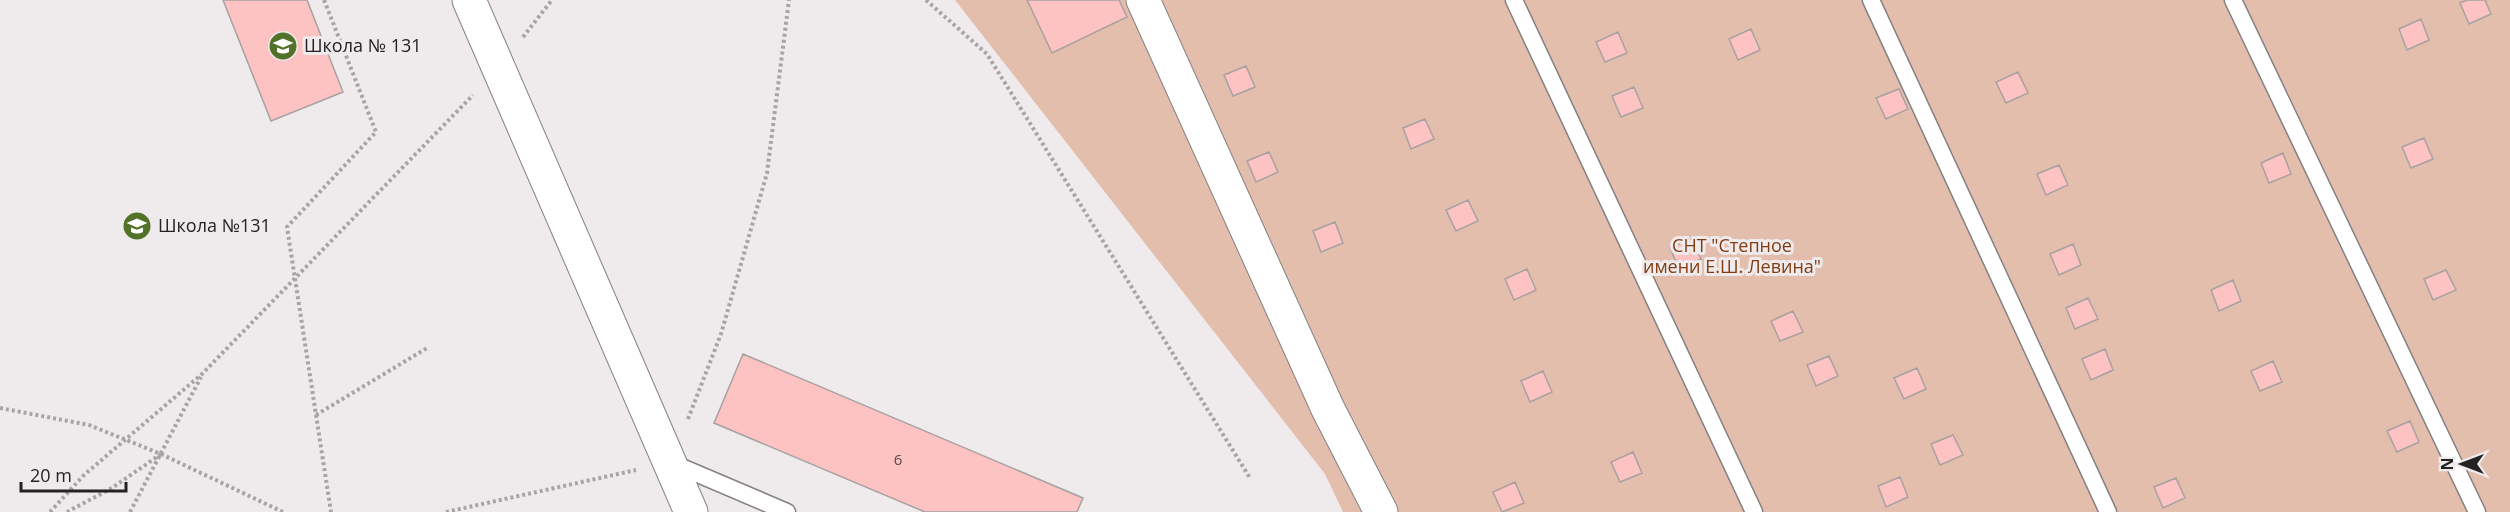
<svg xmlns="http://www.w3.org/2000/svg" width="2510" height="512" viewBox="0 0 2510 512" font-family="'Open Sans',sans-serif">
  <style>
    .green { fill: #e4beac }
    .building { fill: #fcc3c2; stroke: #a7a1a1; stroke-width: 1.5 }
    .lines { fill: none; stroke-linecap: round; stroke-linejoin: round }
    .lane-casing { stroke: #858082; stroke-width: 19 }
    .street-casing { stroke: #858082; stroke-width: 35 }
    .path { stroke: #a8a4a6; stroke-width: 4; stroke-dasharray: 3 3; stroke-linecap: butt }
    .lane { stroke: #fff; stroke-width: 16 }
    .street { stroke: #fff; stroke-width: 33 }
    .labels { text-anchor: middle; stroke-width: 6; stroke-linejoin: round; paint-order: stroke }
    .number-label { font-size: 15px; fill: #5a4a4b }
    .poi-label { font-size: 18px; fill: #242223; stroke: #efeaec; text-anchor: start }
    .park-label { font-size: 18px; fill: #833c11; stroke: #efeaec }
  </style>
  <rect width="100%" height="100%" fill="#efeaec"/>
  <path class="green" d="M955 0H2510V512H1343L1325 474Z"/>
  <path class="building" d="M223 0H307L343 92 271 121Z
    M1027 0H1119L1127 17 1052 53Z
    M2467 0H2485L2491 14 2469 24 2460 3Z
    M2421 19 2429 40 2407 50 2399 29Z
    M1751 29 1760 50 1738 60 1729 39Z
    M1618 32 1627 53 1605 62 1596 42Z
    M1246 66 1255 87 1233 96 1224 75Z
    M2018 72 2028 93 2006 103 1996 82Z
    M1634 87 1643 108 1621 117 1612 96Z
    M1899 89 1908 109 1886 119 1876 98Z
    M1425 119 1434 139 1411 149 1403 128Z
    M2424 138 2433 159 2411 168 2402 147Z
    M1269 152 1278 172 1256 182 1247 161Z
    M2283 153 2291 174 2269 183 2261 163Z
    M2059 165 2068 185 2046 195 2037 174Z
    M1468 200 1478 221 1456 231 1446 210Z
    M1335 222 1343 243 1321 252 1313 231Z
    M1692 238 1701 259 1679 269 1670 248Z
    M2073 244 2081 265 2059 275 2050 254Z
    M1527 269 1536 290 1514 300 1505 279Z
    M2446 270 2456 290 2433 300 2424 279Z
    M2233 280 2241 301 2219 311 2211 290Z
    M2088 298 2098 319 2075 329 2066 308Z
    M1793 311 1803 332 1780 341 1771 321Z
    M2105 349 2113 370 2091 380 2082 359Z
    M743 354 1083 498 1077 512H925L714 423Z
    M1829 356 1838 376 1816 386 1807 365Z
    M2273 361 2282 382 2260 391 2251 371Z
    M1917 368 1926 389 1904 399 1894 378Z
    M1543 371 1552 392 1530 402 1521 381Z
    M2410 421 2419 442 2397 452 2387 431Z
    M1953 435 1963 455 1940 465 1931 444Z
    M1633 452 1642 473 1620 482 1611 462Z
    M1900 477 1908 497 1886 507 1878 486Z
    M2176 478 2185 498 2163 508 2154 487Z
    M1515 482 1524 503 1502 512 1493 492Z"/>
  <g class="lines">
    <g class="lane-casing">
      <path id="lane" d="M1514 0 1754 512
        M1871 0 2108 512
        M2233 0 2477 512
        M672 463 787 512"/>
    </g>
    <g class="street-casing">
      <path id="street" d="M469 0 691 512
        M1143 0 1328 409 1381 512"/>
    </g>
    <path class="path" d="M324 0 376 132 287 227 331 512
      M926 0 987 54 1250 478
      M523 37 552 0
      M0 408 89 425 161 454 112 488 67 512
      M316 415 427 348
      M688 419 721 334 767 173 789 0
      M161 454 283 512
      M50 512 84 475 202 374 473 95
      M130 512 201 377
      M446 512 636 470"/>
    <use href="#lane" class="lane"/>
    <use href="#street" class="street"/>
  </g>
  <defs>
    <g id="school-disc" transform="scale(1.5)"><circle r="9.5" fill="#517228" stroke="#efeaec"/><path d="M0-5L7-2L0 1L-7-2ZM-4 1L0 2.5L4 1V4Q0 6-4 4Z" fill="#fff"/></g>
  </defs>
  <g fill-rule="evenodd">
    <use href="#school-disc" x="283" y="46"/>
    <use href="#school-disc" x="137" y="226"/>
  </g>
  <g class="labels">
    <g class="number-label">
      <text x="898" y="465">6</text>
    </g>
    <g class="poi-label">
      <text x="304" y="52">Школа № 131</text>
      <text x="158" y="232">Школа №131</text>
    </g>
    <g class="park-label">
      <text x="1732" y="252">СНТ "Степное<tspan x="1732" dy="21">имени Е.Ш. Левина"</tspan></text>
    </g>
  </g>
  <g transform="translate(2462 464) rotate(270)" stroke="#efeaec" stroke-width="4.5" paint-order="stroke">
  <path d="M0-4.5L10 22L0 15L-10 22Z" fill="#242223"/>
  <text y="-9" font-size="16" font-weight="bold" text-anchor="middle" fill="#242223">N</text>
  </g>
  <path d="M21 482v9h105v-9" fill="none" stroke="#242223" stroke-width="3"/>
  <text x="30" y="482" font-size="18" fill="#242223" stroke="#efeaec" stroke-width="4.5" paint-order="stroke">20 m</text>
</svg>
